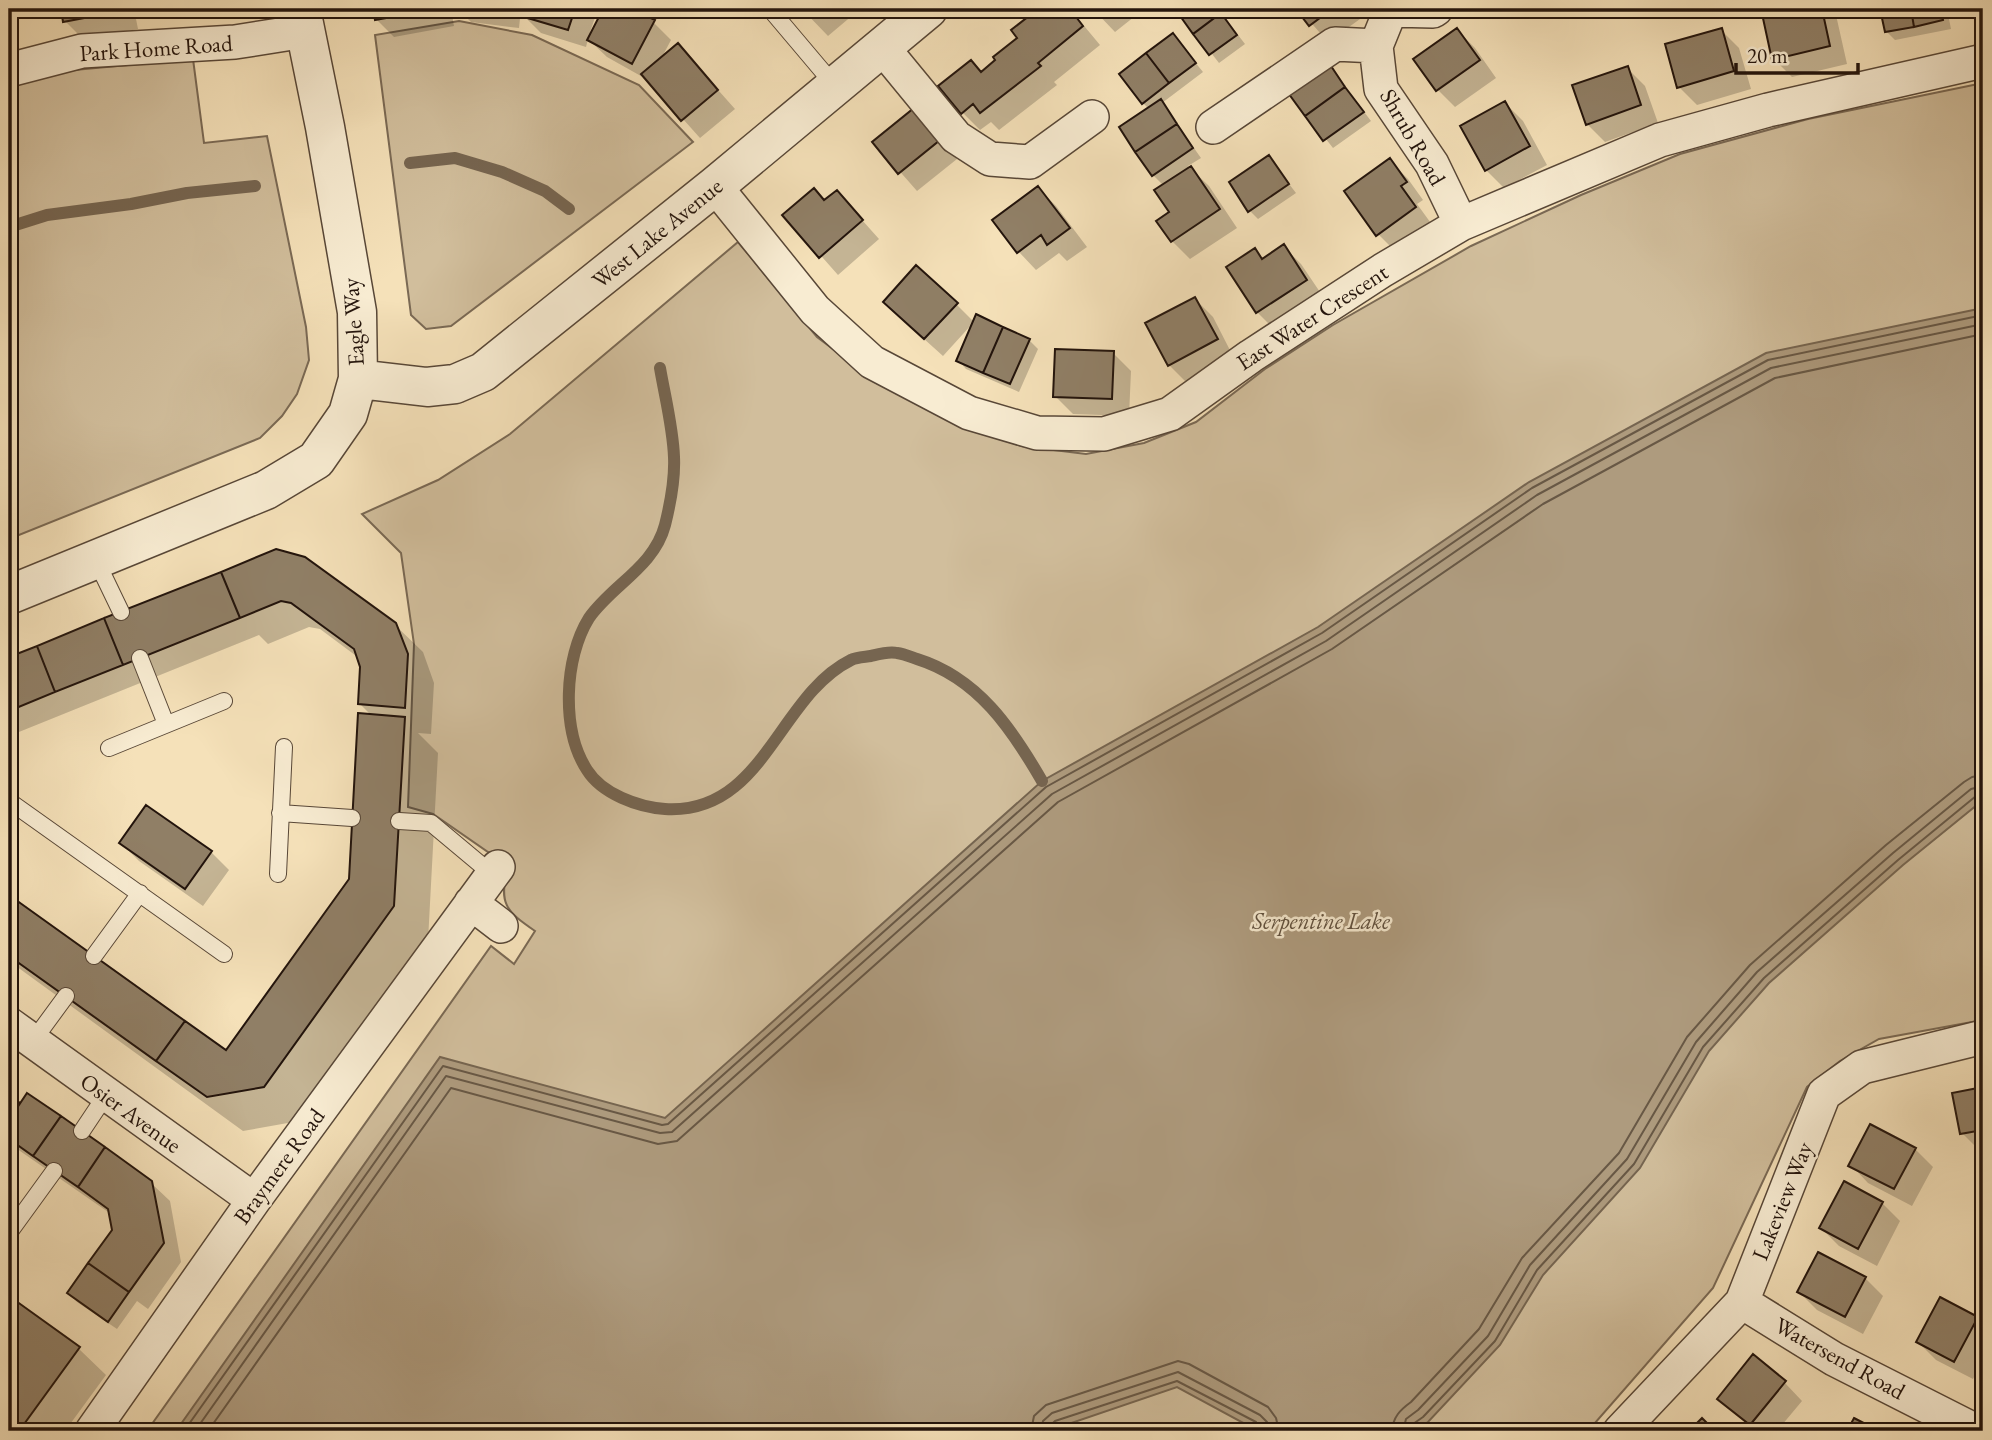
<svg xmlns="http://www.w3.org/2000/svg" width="1992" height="1440" viewBox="0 0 1992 1440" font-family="'EB Garamond',serif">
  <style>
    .green { fill: #d1be9c; stroke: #7a6954; stroke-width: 2 }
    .water { fill: #ae9b7e; stroke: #766550; stroke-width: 2 }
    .shadow { fill: #0003 }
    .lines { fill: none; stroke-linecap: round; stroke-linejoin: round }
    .shore { stroke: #685845; stroke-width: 2 }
    .stream { stroke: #766550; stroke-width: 12 }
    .building { fill: #907f66; stroke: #23140c; stroke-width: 2 }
    .service-casing { stroke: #584737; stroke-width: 18 }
    .minor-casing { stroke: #584737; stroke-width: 36 }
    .tertiary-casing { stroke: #584737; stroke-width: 41 }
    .service { stroke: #f8ecd2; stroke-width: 16 }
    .minor { stroke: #f8ecd2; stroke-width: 33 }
    .tertiary { stroke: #f8ecd2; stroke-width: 38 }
    .labels { text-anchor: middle; stroke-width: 5; stroke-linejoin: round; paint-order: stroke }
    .street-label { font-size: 23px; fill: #23140c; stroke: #f8ecd2 }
    .park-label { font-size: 23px; font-style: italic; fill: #60503e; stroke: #f8ecd2 }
  </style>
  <rect width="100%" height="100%" fill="#f5e1b9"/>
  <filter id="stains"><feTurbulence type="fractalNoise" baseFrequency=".00286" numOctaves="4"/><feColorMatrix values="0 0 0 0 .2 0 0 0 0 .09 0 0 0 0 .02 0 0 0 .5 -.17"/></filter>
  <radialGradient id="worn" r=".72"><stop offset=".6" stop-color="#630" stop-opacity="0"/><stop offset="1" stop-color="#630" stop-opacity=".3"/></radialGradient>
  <path class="green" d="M459 21 532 35 639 85 693 142 451 326 426 329 411 315 375 35Z
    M193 59 204 143 267 136 306 327 309 360 297 394 282 416 260 438 9 539V90L15 88 31 74Z
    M1983 83V1020L1879 1039 1840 1061 1807 1087 1713 1288 1588 1431H147L491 946 514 964 535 931C506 911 498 904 508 866L433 814 408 807 414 644 401 553 362 514 438 480 510 434 738 242 817 337 874 380 960 424 1021 446 1086 454 1144 443 1196 422 1265 369 1333 325 1471 246 1581 195 1680 154 1808 119Z"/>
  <path class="water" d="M1983 308V800L1903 865 1769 983 1709 1051 1640 1168 1543 1275 1500 1345 1428 1422 1414 1431H1258L1177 1387 1048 1431H176L440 1057 665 1118 1042 781 1318 627 1529 482 1766 353Z"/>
  <path class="shadow" d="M63 9H134L138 29 83 39 65 21Z
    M202 9H242V12L211 18Z
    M375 9H451L454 26 394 37 376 19Z
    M458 9H521L519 28 471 22Z
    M526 9H598L590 32 592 33 605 9H628L653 22 671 40 661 59 678 45 735 109 700 138 648 80 607 57 588 39 586 47 541 33 523 15Z
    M802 9H860L828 36Z
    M1040 9H1070L1100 45 1054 82 1057 85 999 130 991 122 980 130 962 112 982 74 1020 38 1014 30Z
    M1093 9H1144L1115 32Z
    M1186 9H1218L1245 44 1219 63 1180 13Z
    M1299 9H1363L1367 14 1328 42Z
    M1769 9H1830L1836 15 1847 64 1792 77 1774 59 1763 10Z
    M1882 9H1947L1951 29 1895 40 1886 31Z
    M1457 30 1475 48 1496 78 1455 107 1437 89Z
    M1721 30 1739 48 1751 89 1697 105 1679 87Z
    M1173 35 1203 72 1162 103 1201 158 1188 166 1209 186 1237 228 1190 259 1172 241V213L1164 186 1153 175 1149 109 1143 103Z
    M1327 63 1371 121 1333 148 1288 91Z
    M1627 68 1645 86 1658 123 1605 142 1587 124Z
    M1505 103 1523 121 1547 165 1504 188 1486 170Z
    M932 128 957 159 917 191 874 142Z
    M1269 158 1296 193 1258 219 1250 211Z
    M1390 161 1408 179 1423 200 1417 204 1433 226 1396 252 1378 234Z
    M1038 188 1056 206 1087 247 1067 261 1059 253 1036 270 1019 252 995 220Z
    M837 192 879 239 838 275 785 215 825 202Z
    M1283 246 1301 264 1324 298 1275 330 1257 312 1254 250 1264 259Z
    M1195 299 1213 317 1234 358 1187 383 1169 365Z
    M956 304 974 322 1029 340 1038 349 1019 392 966 369 958 360 973 323 943 356 903 320Z
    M1113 353 1131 371 1129 416 1073 414 1055 396Z
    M276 551 395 625 423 652 434 683 431 734 418 733 438 753 428 941 299 1121 243 1131 9 961V897L226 1052 350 880 372 716 360 704 362 667 359 658 320 629 309 627 268 644 259 635 9 736V659Z
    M121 843 211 852 229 870 203 906 139 861Z
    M1983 1089V1151H1980L1962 1133 1954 1094Z
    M9 1097 151 1183 170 1201 181 1262 148 1309 137 1301 117 1329 77 1302 69 1293 113 1230 111 1214 20 1151 9 1140Z
    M1915 1149 1933 1167 1912 1206 1868 1183 1851 1165Z
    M1882 1203 1900 1221 1877 1266 1839 1246 1821 1228Z
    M1865 1278 1883 1296 1863 1334 1817 1310 1799 1292Z
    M16 1304 79 1349 106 1375 65 1431H9V1314Z
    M1977 1318 1983 1324V1360L1973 1379 1936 1360 1918 1342Z
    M1785 1383 1802 1401 1777 1431H1755L1719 1399Z"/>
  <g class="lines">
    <path class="shore" d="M184 1431 443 1066 662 1125 668 1124 1046 787 1322 633 1532 488 1768 360 1983 315
      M195 1431 446 1076 660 1133 672 1132 1052 794 1326 641 1537 495 1771 368 1983 324
      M208 1431 451 1088 658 1144 677 1141 1058 802 1332 649 1543 504 1775 378 1983 334
      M1031 1431 1034 1416 1046 1405 1178 1361 1189 1364 1268 1407 1276 1418 1279 1431
      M1041 1431 1043 1421 1052 1413 1178 1372 1260 1415 1267 1422 1268 1431
      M1050 1431 1051 1425 1055 1421 1177 1381 1256 1422 1260 1431
      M1392 1431C1393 1417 1400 1410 1411 1402L1479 1329 1522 1258 1619 1153 1687 1037 1750 965 1886 845 1964 782 1972 777 1983 775
      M1403 1431 1406 1419 1418 1410 1488 1336 1530 1265 1627 1159 1696 1042 1757 972 1893 853 1971 789 1983 786
      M1412 1431 1413 1424 1423 1417 1495 1341 1537 1270 1634 1164 1703 1047 1764 978 1898 860 1976 796 1983 795"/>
    <path class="stream" d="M410 163 455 158 502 172 545 191 569 209
      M9 227 47 215 131 204 187 193 255 186
      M660 368C665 397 673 428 674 457 675 478 670 505 665 525 654 567 612 585 589 618 564 658 561 730 587 770 602 794 638 807 665 809 764 815 778 696 851 660 856 657 865 657 871 656 879 654 889 651 897 653 904 654 911 657 917 659 978 678 1012 729 1042 781"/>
  </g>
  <path class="building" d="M61 9H120L121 11 63 22Z
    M373 9H435L375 20Z
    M524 9H575L568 30 521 16Z
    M603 9H632L655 20 632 64 587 40Z
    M1038 9H1070L1083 26 1038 63 1041 66 980 113 973 104 961 114 938 86 971 60 981 72 995 60 993 57 1017 38 1011 30Z
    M1183 9H1218L1221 13 1193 34 1178 13Z
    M1296 9H1332L1309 26Z
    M1761 9H1822L1830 46 1772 60Z
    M1880 9H1911L1914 27 1885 32Z
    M1911 9H1941L1943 20 1914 27Z
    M1221 13 1237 35 1209 55 1193 34Z
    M1457 28 1480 60 1436 91 1413 59Z
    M1722 28 1734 71 1677 88 1665 44Z
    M1173 33 1196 63 1169 83 1146 53Z
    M678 43 718 90 681 121 641 74Z
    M1146 53 1169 83 1142 104 1119 74Z
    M1327 60 1345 87 1305 116 1286 90Z
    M1628 66 1641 105 1586 125 1572 85Z
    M1345 87 1364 112 1323 141 1305 116Z
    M1161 99 1177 124 1135 152 1119 127Z
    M1505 101 1530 146 1485 171 1460 126Z
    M914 108 940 140 898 174 872 142Z
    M1177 124 1193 148 1152 176 1135 152Z
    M1269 155 1289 184 1248 212 1229 182Z
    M1390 158 1407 182 1401 186 1416 207 1376 236 1344 191Z
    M1191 166 1220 209 1171 242 1156 221 1169 212 1154 190Z
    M1038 186 1070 228 1047 245 1041 235 1017 253 992 220Z
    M814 188 824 200 837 190 863 220 819 258 782 215Z
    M1284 244 1307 280 1256 313 1226 267 1255 248 1262 259Z
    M916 265 958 303 924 339 883 302Z
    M1195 297 1218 339 1168 366 1145 323Z
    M976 314 1003 327 983 373 956 361Z
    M1003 327 1030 339 1010 384 983 373Z
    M1055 349 1114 351 1112 399 1053 397Z
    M276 549 305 557 396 623 408 654 405 708 358 704 360 667 354 649 291 603 281 601 240 618 221 572Z
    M221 572 240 618 123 665 104 618Z
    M104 618 123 665 55 692 37 646Z
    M37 646 55 692 9 711V657Z
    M358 713 405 717 394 906 264 1087 207 1097 156 1061 185 1021 226 1050 349 879Z
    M146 805 212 851 185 889 119 843Z
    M9 895 185 1021 156 1061 9 956Z
    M1983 1087V1130L1960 1134 1952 1093Z
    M27 1093 61 1116 33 1156 9 1139V1120Z
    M9 1095 20 1103 9 1120Z
    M61 1116 105 1147 78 1187 33 1156Z
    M1870 1124 1916 1148 1894 1189 1848 1166Z
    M105 1147 152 1181 164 1243 129 1292 88 1263 112 1230 108 1209 78 1187Z
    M1844 1181 1883 1202 1858 1249 1819 1228Z
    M1818 1252 1866 1277 1845 1317 1797 1292Z
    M88 1263 129 1292 108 1322 67 1293Z
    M1940 1297 1978 1317 1954 1362 1916 1342Z
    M16 1301 80 1347 19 1431H9V1311Z
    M1753 1354 1786 1381 1750 1425 1717 1399Z
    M1702 1418 1715 1431H1689Z
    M1854 1418 1879 1431H1847Z"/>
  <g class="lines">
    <g class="service-casing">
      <path id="service" d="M770 9 835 86
        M1982 9 1983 18
        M96 560 121 612
        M140 658 166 724
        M109 748 224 701
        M9 801 224 954
        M280 813 352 818
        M399 821 431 823 492 874
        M278 874 284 747
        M94 956 140 893
        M33 1041 66 996
        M82 1131 106 1095
        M9 1233 54 1171"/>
    </g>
    <g class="minor-casing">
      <path id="minor" d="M1391 9 1376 46 1381 89 1432 164 1461 224
        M1391 10 1433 11 1436 9
        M882 47 956 137 990 159 1030 162 1092 117
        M9 70 82 51 235 42 305 31
        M1213 127 1335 44 1376 46
        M715 186 815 310 872 362 969 413 1037 433 1104 434 1170 414 1251 356 1383 270 1461 224 1660 140 1768 110 1983 61
        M471 903 501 926
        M9 1024 254 1200
        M1742 1302 1834 1359 1976 1431
        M92 1431 254 1200 498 867
        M1620 1431 1742 1302 1824 1094 1862 1067 1983 1037"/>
    </g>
    <g class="tertiary-casing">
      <path id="tertiary" d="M358 379 427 387 455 384 483 372 715 186 928 9
        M9 595 266 490 316 460 348 414 358 379 357 312 325 127 301 9"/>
    </g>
    <use href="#service" class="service"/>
    <use href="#minor" class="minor"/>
    <use href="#tertiary" class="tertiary"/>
  </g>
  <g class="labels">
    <g class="street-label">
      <text transform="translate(156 48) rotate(-4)" y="8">Park Home Road</text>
      <text transform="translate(1413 137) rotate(60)" y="8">Shrub Road</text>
      <text transform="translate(657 233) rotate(-39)" y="8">West Lake Avenue</text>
      <text transform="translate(1312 317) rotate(-33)" y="8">East Water Crescent</text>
      <text transform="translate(353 322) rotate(-94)" y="8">Eagle Way</text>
      <text transform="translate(131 1113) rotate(36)" y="8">Osier Avenue</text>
      <text transform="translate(279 1166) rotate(-54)" y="8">Braymere Road</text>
      <text transform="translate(1782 1201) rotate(-68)" y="8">Lakeview Way</text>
      <text transform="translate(1840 1358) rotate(29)" y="8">Watersend Road</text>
    </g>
    <g class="park-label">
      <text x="1321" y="929">Serpentine Lake</text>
    </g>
  </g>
  <rect width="1992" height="1440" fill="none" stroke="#f5e1b9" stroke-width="35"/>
  <rect x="10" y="10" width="1971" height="1419" fill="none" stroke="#23140c" stroke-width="3.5"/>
  <rect x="18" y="18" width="1957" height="1405" fill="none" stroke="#23140c" stroke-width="2"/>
  <path d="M1736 63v10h122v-10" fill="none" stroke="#23140c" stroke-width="3.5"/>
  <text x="1747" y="63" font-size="21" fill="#23140c" stroke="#f8ecd2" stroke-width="5" paint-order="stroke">20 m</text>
  <rect width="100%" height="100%" filter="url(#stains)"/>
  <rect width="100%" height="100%" fill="url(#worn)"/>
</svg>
